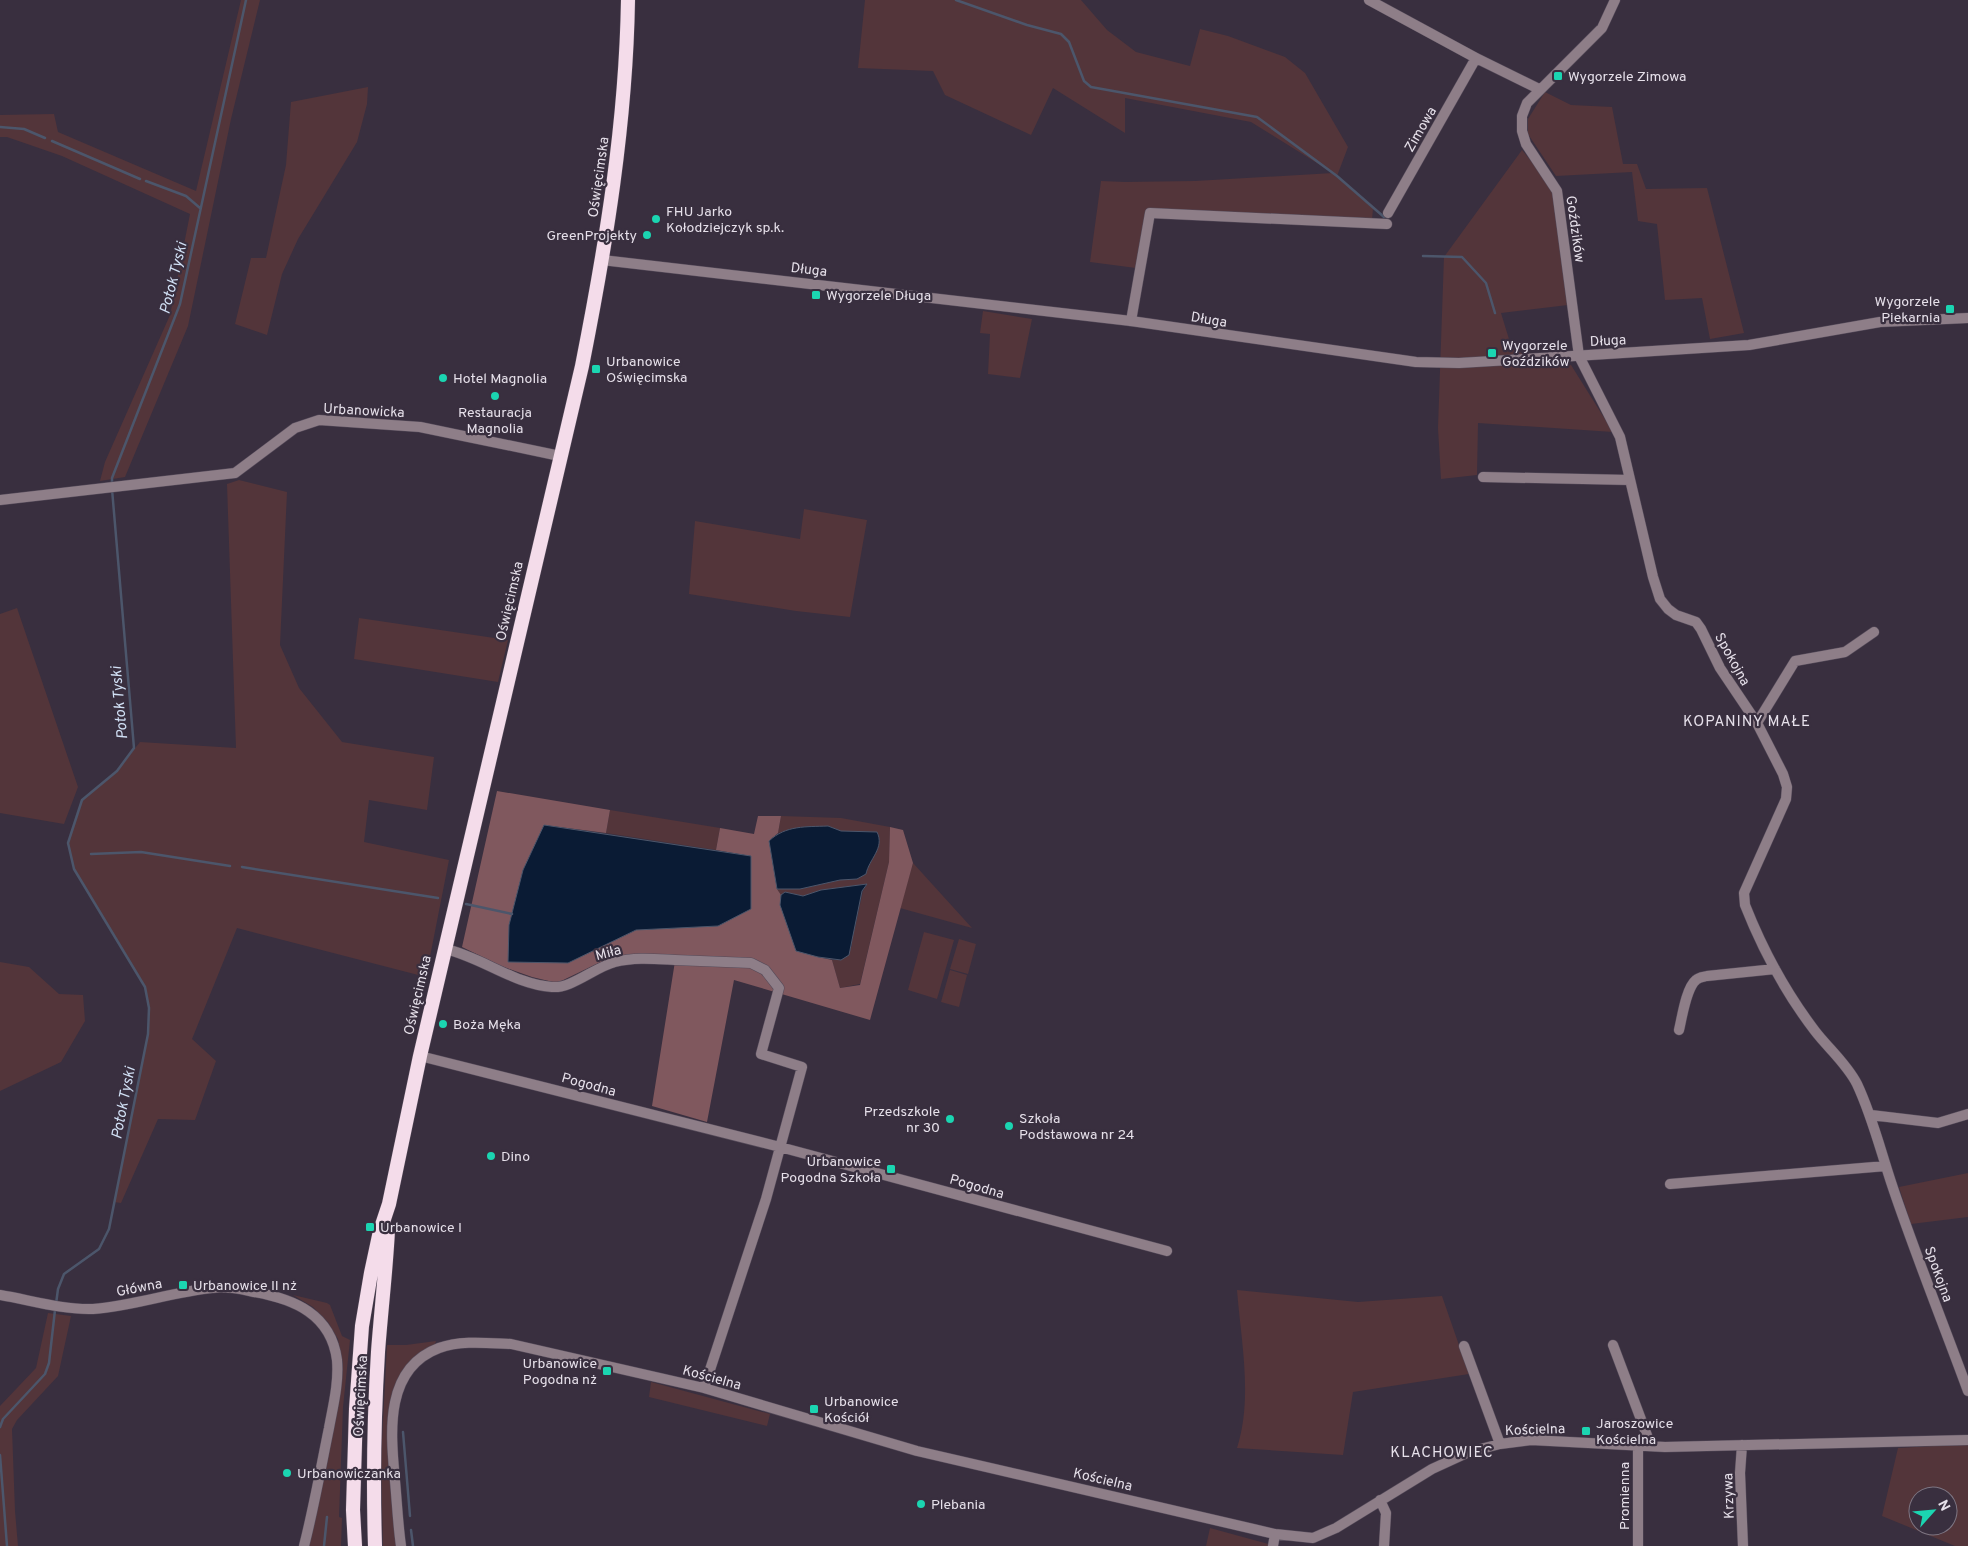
<svg xmlns="http://www.w3.org/2000/svg" width="1968" height="1546" viewBox="0 0 1968 1546" font-family="Overpass,sans-serif">
  <style>
    .green { fill: #53353a; fill-rule: evenodd }
    .forest { fill: #80585e }
    .water { fill: #0a1b34; stroke: #4c566b }
    .lines { fill: none; stroke-linecap: round; stroke-linejoin: round }
    .stream { stroke: #4c566b; stroke-width: 2.5 }
    .minor-casing { stroke: #554b5a; stroke-width: 11 }
    .tertiary-casing { stroke: #554b5a; stroke-width: 11 }
    .trunk-casing { stroke: #554b5a; stroke-width: 15 }
    .minor { stroke: #8e7e88; stroke-width: 10 }
    .tertiary { stroke: #8e7e88; stroke-width: 10 }
    .trunk { stroke: #f4dcea; stroke-width: 14 }
    .poi-dot { fill: #1bd5b1; stroke: #392f3f; stroke-width: 2 }
    .labels { text-anchor: middle; stroke-width: 4.5; stroke-linejoin: round; paint-order: stroke }
    .poi-label { font-size: 14px; fill: #e6e0ea; stroke: #392f3f; text-anchor: start }
    .street-label { font-size: 14px; fill: #e6e0ea; stroke: #392f3f }
    .water-label { font-size: 15px; font-style: italic; fill: #d1e0f5; stroke: #392f3f }
    .neighbourhood-label { font-size: 15px; letter-spacing: 1px; fill: #e6e0ea; stroke: #392f3f }
  </style>
  <rect width="100%" height="100%" fill="#392f3f"/>
  <path class="green" d="M241 0H260L231 119 188 326 125 477 100 481 105 462 170 315 190 214 62 156 7 137H0V115L54 114 58 132 196 191Z
    M865 0H1081L1107 30 1136 52 1190 66 1200 29 1228 36 1285 57 1305 73 1348 147 1337 176 1335 175 1387 221 1373 209 1372 219 1147 208 1136 268 1090 262 1101 181 1125 182 1195 181 1333 173 1251 122 1125 98V133L1053 88 1031 135 945 95 933 71 858 68Z
    M368 87 367 104 357 142 298 239 282 274 267 335 235 324 251 258H266L286 165 291 102Z
    M1545 92 1571 105 1612 107 1623 164H1637L1646 189 1707 188 1744 333 1710 339 1702 298 1665 300 1657 224 1638 221 1632 172 1556 176 1528 134V119Z
    M1522 150 1545 178 1553 195 1568 305 1501 313 1512 349 1554 366 1571 365 1613 432 1478 423 1477 475 1441 479 1438 428 1444 257Z
    M983 311 1032 319 1020 378 988 374 990 334 980 333Z
    M239 480 287 492 280 645 299 688 342 742 434 757 427 810 369 800 364 842 449 860 426 977 237 928 192 1039 216 1061 195 1120 158 1119 121 1203 114 1202 148 1034 149 1008 145 987 74 869 68 843 82 800 117 771 140 742 236 748 227 484Z
    M804 509 867 520 850 617 796 611 689 594 695 521 800 539Z
    M17 608 78 787 64 824 0 813V614Z
    M359 618 508 640 498 682 354 659Z
    M610 810 720 828 716 850 606 833Z
    M781 816 841 818 890 827 889 862 860 984 840 988 832 960H841L852 946V934L855 928 863 891 867 884 821 890 803 896 785 892 781 895 777 889H800L840 880 857 879 866 874 867 866 873 859 877 832 841 831 828 826 800 827 778 833Z
    M913 863 972 928 900 908Z
    M924 932 954 940 937 999 908 990Z
    M959 939 976 944 968 974 950 969Z
    M0 962 29 967 59 994 83 995 85 1021 61 1062 0 1091Z
    M950 970 967 975 959 1007 941 1002Z
    M1968 1173V1217L1911 1224 1899 1187Z
    M1237 1290 1358 1302 1442 1296 1469 1374 1353 1392 1343 1455 1237 1448C1253 1398 1241 1341 1237 1290Z
    M293 1295 327 1303 330 1305 342 1336 350 1340 343 1407 339 1517 342 1518 341 1546H309L339 1403 343 1365 338 1339 328 1322 313 1307Z
    M48 1313 71 1316 58 1376 17 1420 12 1429 15 1511 18 1546H0V1406L36 1368Z
    M436 1341 435 1344C406 1360 395 1377 389 1409L397 1546H383L381 1460 387 1345H406Z
    M651 1382 770 1414 767 1426 649 1397Z
    M1968 1444V1546H1955L1882 1516 1898 1448ZM1918 1496H1948V1526H1918Z
    M1210 1528 1276 1546H1206Z"/>
  <path class="forest" d="M497 791 610 810 606 833 544 825 523 870 509 925 568 963 636 930 718 926 750 909 751 856 716 850 720 828 754 834 758 816H781L778 833 769 841 777 889 781 895 780 905 818 957 832 960 840 988 860 985 889 862 890 827 903 830 913 863 870 1020 734 980 707 1122 652 1106 676 955 607 959 557 983 532 977 501 966 462 947Z"/>
  <path class="water" d="M544 825 751 856V909L718 926 636 930 568 963 508 962 509 925 523 870Z
    M828 826 841 831 877 832C885 848 869 859 866 874L857 879 840 880 800 889H777L769 841C786 825 806 827 828 826Z
    M867 884 862 891 849 955 841 960 818 957 796 951 780 905 781 895 785 892 803 896 821 890Z"/>
  <g class="lines">
    <path class="stream" d="M956 0 1027 25 1061 34 1069 42 1084 81 1091 87 1257 117 1337 176 1384 217
      M0 127 24 129 45 138
      M52 141 140 179
      M146 181 186 196 200 208
      M1423 256 1462 257 1486 283 1495 313
      M112 483V478L180 304 246 0
      M91 854 141 852 230 866
      M242 867 438 898
      M466 904 512 914
      M56 1304 58 1289 64 1274 99 1249 109 1229 148 1034 149 1008 145 987 74 869 68 843 82 800 117 771 134 748 112 489
      M0 1427 3 1419 45 1374 49 1363 55 1310
      M403 1432 410 1516
      M0 1455 7 1546
      M411 1530 413 1546
      M324 1546 327 1517"/>
    <g class="minor-casing">
      <path id="minor" d="M1369 0 1476 58
        M1615 0 1602 28 1527 103 1522 116V131L1526 144 1557 191 1579 356 1620 437 1653 577 1660 599 1668 609 1676 615 1696 622 1701 629 1720 668 1757 723 1783 774 1787 787 1786 799 1744 893 1745 905C1762 948 1786 993 1815 1031 1828 1048 1847 1064 1857 1084 1873 1118 1881 1153 1893 1188 1916 1256 1943 1323 1968 1391
        M1388 213 1476 58 1539 89
        M1131 321 1150 213 1387 224
        M1483 477 1630 480
        M0 500 235 473 295 428 319 420 420 427 560 456
        M1757 723 1795 661 1845 652 1874 632
        M445 949C482 957 513 984 552 987 571 989 595 967 615 962 635 957 655 959 675 960 701 961 726 962 751 963L765 970 779 988 761 1054 802 1067 766 1199 704 1388
        M1679 1030C1682 1018 1686 988 1696 980 1699 977 1703 977 1707 976L1775 969
        M420 1056 780 1147 1167 1251
        M1871 1115 1938 1123 1968 1114
        M1670 1184 1886 1166
        M0 1295C30 1300 62 1310 93 1309 134 1306 172 1292 212 1288 226 1286 240 1289 254 1292 294 1299 331 1314 337 1360 339 1383 333 1406 329 1428 321 1467 314 1507 304 1546
        M1613 1345 1651 1446
        M1464 1346 1500 1444
        M1742 1445 1740 1473 1743 1546
        M1638 1446V1546
        M1380 1500 1386 1513 1384 1546
        M401 1546C398 1525 397 1503 395 1481 391 1435 383 1369 439 1348 461 1340 487 1343 511 1344L704 1388 917 1451 1275 1534 1313 1538 1336 1528 1432 1469 1469 1452 1500 1444 1531 1440 1665 1447 1968 1440
        M1273 1546 1275 1534"/>
    </g>
    <g class="tertiary-casing">
      <path id="tertiary" d="M602 260 1131 321 1416 362 1459 363 1510 360 1749 345 1880 322 1968 318"/>
    </g>
    <g class="trunk-casing">
      <path id="trunk" d="M355 1546 353 1510 356 1409 362 1326 371 1273 380 1231 389 1204 420 1056 582 366C606 245 626 124 628 0
        M375 1546C373 1481 374 1417 378 1352 381 1311 386 1270 388 1230"/>
    </g>
    <use href="#minor" class="minor"/>
    <use href="#tertiary" class="tertiary"/>
    <use href="#trunk" class="trunk"/>
  </g>
  <g class="poi-dot">
    <rect x="1553" y="71" width="10" height="10" rx="2.5"/>
    <circle cx="656" cy="219" r="5"/>
    <circle cx="647" cy="235" r="5"/>
    <rect x="811" y="290" width="10" height="10" rx="2.5"/>
    <rect x="1945" y="304" width="10" height="10" rx="2.5"/>
    <rect x="1487" y="348" width="10" height="10" rx="2.5"/>
    <rect x="591" y="364" width="10" height="10" rx="2.5"/>
    <circle cx="443" cy="378" r="5"/>
    <circle cx="495" cy="396" r="5"/>
    <circle cx="443" cy="1024" r="5"/>
    <circle cx="950" cy="1119" r="5"/>
    <circle cx="1009" cy="1126" r="5"/>
    <circle cx="491" cy="1156" r="5"/>
    <rect x="886" y="1164" width="10" height="10" rx="2.5"/>
    <rect x="365" y="1222" width="10" height="10" rx="2.5"/>
    <rect x="178" y="1280" width="10" height="10" rx="2.5"/>
    <rect x="602" y="1366" width="10" height="10" rx="2.5"/>
    <rect x="809" y="1404" width="10" height="10" rx="2.5"/>
    <rect x="1581" y="1426" width="10" height="10" rx="2.5"/>
    <circle cx="287" cy="1473" r="5"/>
    <circle cx="921" cy="1504" r="5"/>
  </g>
  <g class="labels">
    <g class="poi-label">
      <text x="1568" y="81">Wygorzele Zimowa</text>
      <text x="666" y="216">FHU Jarko<tspan x="666" dy="16">Kołodziejczyk sp.k.</tspan></text>
      <text x="637" y="240" text-anchor="end">GreenProjekty</text>
      <text x="826" y="300">Wygorzele Długa</text>
      <text x="1940" y="306" text-anchor="end">Wygorzele<tspan x="1940" dy="16">Piekarnia</tspan></text>
      <text x="1502" y="350">Wygorzele<tspan x="1502" dy="16">Goździków</tspan></text>
      <text x="606" y="366">Urbanowice<tspan x="606" dy="16">Oświęcimska</tspan></text>
      <text x="453" y="383">Hotel Magnolia</text>
      <text x="495" y="417" text-anchor="middle">Restauracja<tspan x="495" dy="16">Magnolia</tspan></text>
      <text x="453" y="1029">Boża Męka</text>
      <text x="940" y="1116" text-anchor="end">Przedszkole<tspan x="940" dy="16">nr 30</tspan></text>
      <text x="1019" y="1123">Szkoła<tspan x="1019" dy="16">Podstawowa nr 24</tspan></text>
      <text x="501" y="1161">Dino</text>
      <text x="881" y="1166" text-anchor="end">Urbanowice<tspan x="881" dy="16">Pogodna Szkoła</tspan></text>
      <text x="380" y="1232">Urbanowice I</text>
      <text x="193" y="1290">Urbanowice II nż</text>
      <text x="597" y="1368" text-anchor="end">Urbanowice<tspan x="597" dy="16">Pogodna nż</tspan></text>
      <text x="824" y="1406">Urbanowice<tspan x="824" dy="16">Kościół</tspan></text>
      <text x="1596" y="1428">Jaroszowice<tspan x="1596" dy="16">Kościelna</tspan></text>
      <text x="297" y="1478">Urbanowiczanka</text>
      <text x="931" y="1509">Plebania</text>
    </g>
    <g class="street-label">
      <text transform="translate(1420 129) rotate(-60)" y="5">Zimowa</text>
      <text transform="translate(598 177) rotate(-82)" y="5">Oświęcimska</text>
      <text transform="translate(1576 229) rotate(82)" y="5">Goździków</text>
      <text transform="translate(809 269) rotate(7)" y="5">Długa</text>
      <text transform="translate(1209 319) rotate(9)" y="5">Długa</text>
      <text transform="translate(1608 340) rotate(-3)" y="5">Długa</text>
      <text transform="translate(364 410) rotate(3)" y="5">Urbanowicka</text>
      <text transform="translate(509 601) rotate(-77)" y="5">Oświęcimska</text>
      <text transform="translate(1733 659) rotate(61)" y="5">Spokojna</text>
      <text transform="translate(608 952) rotate(-15)" y="5">Miła</text>
      <text transform="translate(417 995) rotate(-77)" y="5">Oświęcimska</text>
      <text transform="translate(589 1084) rotate(15)" y="5">Pogodna</text>
      <text transform="translate(977 1186) rotate(16)" y="5">Pogodna</text>
      <text transform="translate(1939 1274) rotate(70)" y="5">Spokojna</text>
      <text transform="translate(139 1287) rotate(-11)" y="5">Główna</text>
      <text transform="translate(712 1377) rotate(15)" y="5">Kościelna</text>
      <text transform="translate(360 1396) rotate(-87)" y="5">Oświęcimska</text>
      <text transform="translate(1535 1429) rotate(-2)" y="5">Kościelna</text>
      <text transform="translate(1103 1479) rotate(13)" y="5">Kościelna</text>
      <text transform="translate(1624 1496) rotate(-90)" y="5">Promienna</text>
      <text transform="translate(1728 1496) rotate(-92)" y="5">Krzywa</text>
    </g>
    <g class="water-label">
      <text transform="translate(173 278) rotate(-76)" y="5">Potok Tyski</text>
      <text transform="translate(119 703) rotate(-95)" y="5">Potok Tyski</text>
      <text transform="translate(123 1103) rotate(-79)" y="5">Potok Tyski</text>
    </g>
    <g class="neighbourhood-label">
      <text x="1747" y="726">KOPANINY MAŁE</text>
      <text x="1442" y="1457">KLACHOWIEC</text>
    </g>
  </g>
  <g transform="translate(1933 1511) rotate(63)"><circle r="24" fill="#392f3f" stroke="#7e7683"/>
  <path d="M0-4L9 19L0 12L-9 19Z" fill="#1bd5b1"/>
  <text y="-8" font-size="14" font-weight="bold" text-anchor="middle" fill="#e6e0ea">N</text>
  </g>
</svg>
